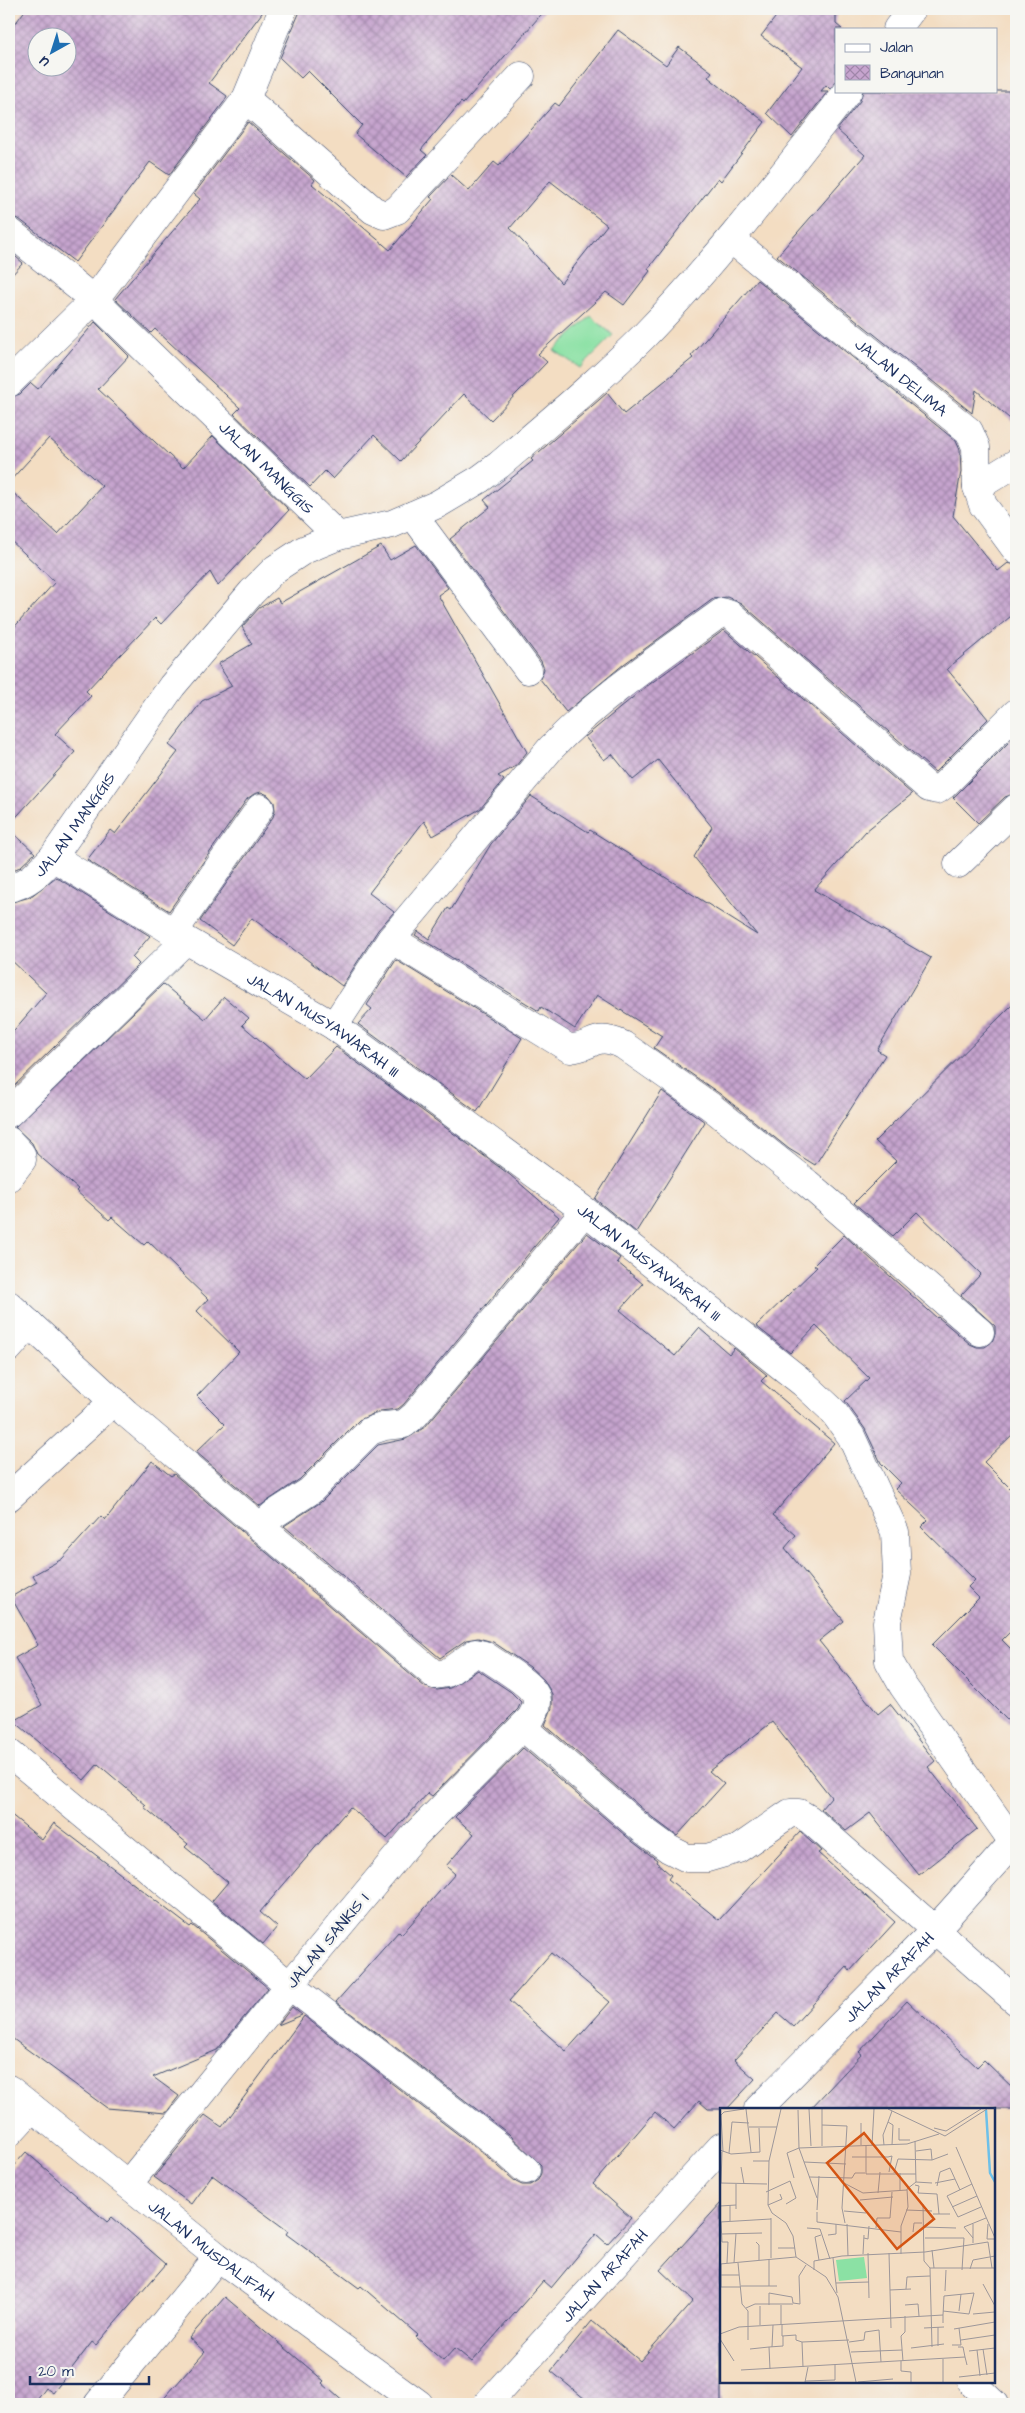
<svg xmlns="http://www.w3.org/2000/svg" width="1025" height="2413" viewBox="0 0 1025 2413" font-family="'Architects Daughter',sans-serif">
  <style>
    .park { fill: #8be1a4; stroke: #538881 }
    .building { fill: url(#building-cross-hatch); fill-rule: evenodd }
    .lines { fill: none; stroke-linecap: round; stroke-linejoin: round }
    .street-casing { stroke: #3b496d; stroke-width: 29 }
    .street { stroke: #fff; stroke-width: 28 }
    .labels { text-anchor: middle; stroke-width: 5; stroke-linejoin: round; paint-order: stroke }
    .street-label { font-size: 16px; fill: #1b2f5e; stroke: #f6f6f2 }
    .inset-river { fill: none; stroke: #6dc0e9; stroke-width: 2.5 }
    .inset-road { fill: none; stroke: #9d979a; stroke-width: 1 }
    .view { fill: #d45514; fill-opacity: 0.15; stroke: #d45514; stroke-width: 2.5 }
    .inset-edge { fill: none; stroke: #1b2f5e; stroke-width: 2.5 }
  </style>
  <defs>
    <pattern id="building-cross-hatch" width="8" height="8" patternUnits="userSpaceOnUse" patternTransform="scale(1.25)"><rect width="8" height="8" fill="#c6a4ce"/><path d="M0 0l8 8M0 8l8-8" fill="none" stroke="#a086aa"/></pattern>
  </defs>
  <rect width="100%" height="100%" fill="#f6f6f2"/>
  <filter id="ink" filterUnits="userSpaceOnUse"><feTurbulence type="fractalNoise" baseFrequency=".02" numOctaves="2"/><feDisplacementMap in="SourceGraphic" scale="10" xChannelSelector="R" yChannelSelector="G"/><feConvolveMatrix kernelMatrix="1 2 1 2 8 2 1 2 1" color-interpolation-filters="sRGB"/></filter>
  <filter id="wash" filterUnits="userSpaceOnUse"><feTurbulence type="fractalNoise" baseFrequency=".0096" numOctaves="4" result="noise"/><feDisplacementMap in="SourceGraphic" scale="20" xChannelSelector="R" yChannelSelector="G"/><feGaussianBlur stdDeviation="1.12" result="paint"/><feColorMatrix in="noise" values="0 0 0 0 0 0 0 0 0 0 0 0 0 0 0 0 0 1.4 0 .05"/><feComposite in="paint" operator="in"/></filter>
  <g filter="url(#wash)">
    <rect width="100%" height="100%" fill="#f3ddc2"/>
    <path class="park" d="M591 316 613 335 580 368 554 350Z"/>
    <g id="blocks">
      <path class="building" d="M26 9H265L209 83 227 96 224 102 169 175 150 162 75 262 19 219 9 216V32ZM38 38H68V68H38Z
        M301 9H546L463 104 461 102 421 150 427 155 406 177 355 134 362 125 308 71 301 78 280 58Z
        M782 9H836V24L842 29H836V81L830 89 826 85 821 91H828L792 137 767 113 802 67 761 36Z
        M618 30 666 65 679 47 712 72 708 77 765 122 721 181 718 178 648 269 650 271 624 305 606 292 538 354 547 362 491 420 464 394 401 461 374 435 333 479 325 471 310 487 234 414 240 408 155 329 151 333 115 299 200 199 194 194 248 122 315 180 312 184 390 250 433 199 430 197 451 175 469 191 494 162 499 166 555 103 559 106ZM550 181 607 225 561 283 510 228Z
        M863 91H1016V424L976 390 972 413 777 256 865 155 837 130 860 101Z
        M9 251 23 263 9 278Z
        M757 280 956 441 960 450 961 472 953 516 998 571 1008 563 1016 565V612L947 669 988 719 935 772 741 603 727 597 713 599 624 664 566 712 540 679 544 669 541 661 450 539 490 507 484 500 533 461 531 459 607 393 624 414 693 358 691 356Z
        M95 322 129 356 98 389 183 468 213 436 289 510 218 586 210 572 161 624 155 618 86 691 91 696 55 734 75 752 9 825V633L55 582 9 539V489L58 534 102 486 49 438 9 482V398L20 394 31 383 38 389Z
        M416 545 448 588 438 595 527 752 516 766 498 776 504 780 480 809 433 836 424 821 369 893 394 912 378 930 342 986 252 918 232 945 200 921 273 817 275 810 274 802 268 795 261 792 254 794 247 799 169 911 87 860 110 830 115 834 178 752 169 745 202 701 232 686 218 664 252 644 242 627 259 608 277 598 280 603 381 546 390 560Z
        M724 630 912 794 866 831 814 890 931 958 877 1050 885 1055 815 1165 789 1149 720 1094 654 1048 662 1036 597 995 575 1029 541 1007 539 1011 415 935 418 931 429 939 448 908 451 910 491 844 531 796 588 832 590 830 757 935 694 857 712 827 658 760 633 780 612 754 604 760 585 737 643 689Z
        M1016 735V793L1005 797 978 823 953 798Z
        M9 829 35 853 20 867 9 872Z
        M56 877 150 936 132 957 139 964 9 1091V1036L46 993 9 958V903L30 897Z
        M396 960 522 1038 477 1112 358 1024 372 1009 367 1005Z
        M163 984 205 1019 224 997 249 1018 242 1025 305 1079 336 1047 510 1175 559 1217 404 1404 398 1409 380 1411 359 1420 300 1479 260 1506 196 1452 225 1424 197 1396 239 1352 197 1311 208 1299 148 1241 144 1245 112 1217 109 1220 76 1191 78 1189 37 1154 32 1143 15 1127Z
        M1016 1001V1431L984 1462 1016 1494V1626L1002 1640 1016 1654V1729L932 1645 979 1598 968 1587 975 1580 921 1527 928 1520 895 1489 901 1483 881 1463 865 1429 845 1401 869 1378 816 1326 790 1353 756 1326 817 1267 814 1265 844 1235 937 1318 938 1317 970 1344 977 1347H985L992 1342 995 1334V1326L961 1295 981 1274 917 1212 893 1236 854 1203 896 1161 875 1141Z
        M662 1091 705 1122 636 1232 595 1199Z
        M587 1233 620 1258 617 1262 643 1284 620 1310 675 1356 699 1328 729 1354 734 1348 767 1375 761 1381 834 1443 773 1515 796 1535 785 1548 844 1621 819 1641 878 1714 890 1704 935 1761 928 1767 977 1829 919 1875 870 1813 846 1831 821 1809 831 1797 772 1722 709 1771 724 1784 677 1836 653 1818 545 1725 552 1708V1694L544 1680 530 1667 493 1642 478 1638 466 1640 440 1658 284 1526 321 1502 378 1445 406 1439 425 1427Z
        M152 1461 171 1476 174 1474 425 1687 437 1690 450 1688 478 1670 511 1692 521 1702 518 1709 432 1796 428 1793 387 1839 350 1807 260 1912 277 1927 263 1944 212 1901 228 1882 185 1847 188 1844 144 1807 146 1805 98 1764 84 1780 14 1721 42 1705 15 1658 38 1645 11 1597 37 1582 33 1575 62 1559 101 1516 105 1520Z
        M523 1748 633 1842 657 1860 656 1862 671 1875 668 1879 719 1920 800 1832 821 1851 818 1853 895 1922 850 1971 847 1967 793 2026 778 2013 734 2060 755 2079 727 2109H708L699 2101 674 2129 655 2112 593 2184 631 2218 607 2244 596 2234 551 2288 543 2281 472 2362 455 2348 443 2361 416 2337 418 2335 361 2286 359 2288 286 2234 288 2231 212 2175 191 2204 154 2177 205 2115 222 2127 304 2016 489 2158 516 2182 522 2185H530L538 2180 541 2173V2165L509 2134 336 2002 399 1931 402 1934 455 1874 446 1866 474 1834 455 1817ZM551 1953 610 2002 566 2051 509 2001Z
        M9 1813 42 1840 54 1823 190 1927 192 1925 268 1988 217 2050 153 2077 179 2096 166 2113 107 2108 9 2036Z
        M907 2001 977 2067 984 2060 1016 2091V2109H810L862 2054 859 2052Z
        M292 2007 302 2015 278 2025Z
        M26 2152 107 2222 112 2217 166 2264 96 2345 92 2342 53 2393 46 2388 34 2404H9V2171Z
        M721 2203V2404H591L551 2371 592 2321 640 2361 693 2301 660 2270Z
        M225 2297 324 2381 322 2383 346 2404H159L205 2352 189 2338Z"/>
    </g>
  </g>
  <g filter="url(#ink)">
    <use href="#blocks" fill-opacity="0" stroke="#3b496d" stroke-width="1"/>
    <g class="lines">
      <g class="street-casing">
        <g id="street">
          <path d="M897 29 912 9"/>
          <path d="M246 99 373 210 384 215 397 210 521 76"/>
          <path id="s1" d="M9 231 94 300 338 536"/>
          <path id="s2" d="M732 240 969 431 976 447 977 487 983 505 1016 550"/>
          <path d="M9 383 94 300 246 99 283 9"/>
          <path d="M977 487 1016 463"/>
          <path d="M413 515 528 670"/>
          <path id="s3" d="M53 857 186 940 334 1026 585 1211 803 1383 832 1410 851 1436 895 1532 897 1574 887 1622 889 1661 903 1686 1013 1842"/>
          <path d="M958 864 1016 808"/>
          <path id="s4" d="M9 888C29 884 39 872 53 857L172 686 252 592 275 569 304 550 338 536 392 524 438 504 480 479 499 465C548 423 598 382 644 336 718 260 782 175 848 91"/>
          <path d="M173 933 260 808"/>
          <path d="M391 939 570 1049C596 1046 594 1032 623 1045L710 1106 807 1183 980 1332"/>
          <path d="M334 1026 391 939 551 748C602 695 663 655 722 612L731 615 929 788 937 790 944 785 1016 713"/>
          <path d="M9 1113 186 940"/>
          <path d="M9 1141 21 1154 22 1160 9 1177"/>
          <path d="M9 1305 126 1413 435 1675 447 1673 475 1653 484 1655C496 1664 530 1682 536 1696 539 1703 535 1711 531 1718L415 1835 298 1975 128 2184"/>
          <path d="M9 1348 30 1324"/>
          <path d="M9 1497 114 1401"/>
          <path d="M260 1527 273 1515 310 1491 370 1431 385 1426 404 1424 415 1415 585 1211"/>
          <path d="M523 1727 643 1830 669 1849 687 1858H707L738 1849 790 1813H799L809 1819 1016 2001"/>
          <path d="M9 1753 289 1985 499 2146 526 2170"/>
          <path id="s5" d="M9 2089 218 2257 419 2404"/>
          <path id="s6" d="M758 2109 934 1931 1016 1839"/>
          <path d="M9 2133 32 2108"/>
          <path d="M971 2382 994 2404"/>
          <path d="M98 2404 218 2257"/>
          <path id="s7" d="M487 2404 721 2147"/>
        </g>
      </g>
      <use href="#street" class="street"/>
    </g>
  </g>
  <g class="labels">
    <g class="street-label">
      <text dy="6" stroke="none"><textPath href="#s2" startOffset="218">JALAN DELIMA</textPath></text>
      <text dy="6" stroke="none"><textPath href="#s1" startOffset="350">JALAN MANGGIS</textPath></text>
      <text dy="6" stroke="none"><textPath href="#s4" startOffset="94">JALAN MANGGIS</textPath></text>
      <text dy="6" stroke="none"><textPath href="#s3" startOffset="318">JALAN MUSYAWARAH III</textPath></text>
      <text dy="6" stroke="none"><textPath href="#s3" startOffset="722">JALAN MUSYAWARAH III</textPath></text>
      <text transform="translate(327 1940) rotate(-50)" y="6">JALAN SANKIS I</text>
      <text dy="6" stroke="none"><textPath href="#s6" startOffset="186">JALAN ARAFAH</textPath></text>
      <text dy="6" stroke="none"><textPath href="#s5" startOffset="259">JALAN MUSDALIFAH</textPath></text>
      <text dy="6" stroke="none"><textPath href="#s7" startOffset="174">JALAN ARAFAH</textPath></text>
    </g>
  </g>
  <g transform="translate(720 2108)">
    <rect width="275" height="275" fill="#f3ddc2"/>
    <path d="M144 149 147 170 119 173 116 152Z" fill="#8be1a4"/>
    <path class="inset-river" d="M266 2 270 65 275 74"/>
    <path class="inset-road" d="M26 1 31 44M61 1 49 53 48 97 52 105 66 115 73 128 76 149 106 169 118 189 136 274M89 1 91 38M168 1 225 28 267 1M78 2 79 40 97 90M1 7 3 44M0 8 4 4 24 1M102 17 127 18 122 100 125 115M29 19H57M179 20V32H190M214 20 226 23 261 1M141 37V15M146 37V66H196M152 37 154 1M164 37 163 27 168 14M172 37 173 17 168 14 172 3M102 38V1M236 39 275 130M0 42 11 46 40 44 39 20M196 43 211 41 212 52M9 45 12 14 29 15M132 49H168M168 49 172 48 169 64M33 53H49M84 54 126 56M21 59 24 76M174 65 178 51 212 52 228 46M180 65V83M89 69 132 70 135 65H145M74 70 67 45 79 40 187 36 219 26M196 74 212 75M0 75 47 76M1 75 2 44M124 75 143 85 187 82M215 75 235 71M252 76 227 88 238 109 261 99M195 77 199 78 198 85 217 86 219 106M217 78 220 64 230 60 240 82M46 84 70 73 76 90 66 96M158 85 160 64M140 92 173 89M203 96 204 153 210 160 212 239M48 97 62 91 60 86M0 98 16 97M232 99 257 88M16 101V76M97 102 99 68M186 102 212 103M124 103 146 105M97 104V114L181 124M213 106H230M10 113V97M0 114 51 111M1 114 2 134H8L7 155M127 116 128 148M253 116V135M268 116 267 131H275M203 119 236 120M87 120 100 121 110 151M156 120 157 110H170L172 84M193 124 194 115H202M2 126 42 125M108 127 116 126V116M144 130 148 131 149 118M205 130H244L242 162M253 130 244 119 266 110M36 134 39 137V152M58 140H75M212 142 214 160M148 145 149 190M169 145 171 220M143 146 144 127M181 146V118L188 99 187 81 196 74 195 33M51 150V110M113 150 117 185M99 152 95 129 101 127M14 155 16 125M18 155 22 196 28 203V232M0 156 76 149M210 160H275M250 161 253 152 275 148M94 162V153L122 148 205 144 268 134 272 160M0 167H19M116 175 149 174M263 176 275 198M21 178H57M49 178V151M0 179H21M1 179V156M186 181 187 169 210 168M170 182 191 181M225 183 226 162M49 197V185L72 189 73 195 80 196 79 168 86 157M61 197V216M185 197 198 196 199 208M26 200 35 196H73M223 203 249 206 254 185 224 188 223 207V215M239 203 241 186M253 206 275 204M62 216V228L76 227V232L82 234 129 232M40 217V198M204 220 224 219M234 221 275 214M0 226 19 219 223 207M0 231 14 253M241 232 275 227M82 234 83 259M129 234 144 232 145 224 159 222 161 254M232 237H241L239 220M218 238V219M49 239 63 238V228M52 239 53 217M238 239H243L245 249M191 240 224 236M30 241 49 239 50 261M263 241 267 267M257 242 260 268M249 243 275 240M131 244 182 242M223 251V274M181 253V263L191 264V274M183 253 181 228 185 224V208M21 262 245 249 247 257M239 269 275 265M85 273 115 272V256M85 274 88 259M138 274 173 271"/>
    <path class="view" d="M144 25 214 111 177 141 107 55Z"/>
    <rect width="275" height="275" class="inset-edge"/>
  </g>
  <rect width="1025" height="2413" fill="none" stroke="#f6f6f2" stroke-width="30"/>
  <rect x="835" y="28" width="162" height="65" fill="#f6f6f2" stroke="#9ea6b7"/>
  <rect x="845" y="44" width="25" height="8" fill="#ffffff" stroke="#9ea6b7"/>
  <text x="880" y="52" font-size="15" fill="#1b2f5e">Jalan</text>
  <rect x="845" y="65" width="25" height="15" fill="url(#building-cross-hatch)" stroke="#9ea6b7"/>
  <text x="880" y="78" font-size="15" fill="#1b2f5e">Bangunan</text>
  <g transform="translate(52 52) rotate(219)"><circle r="24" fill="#f6f6f2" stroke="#9ea6b7"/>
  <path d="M0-4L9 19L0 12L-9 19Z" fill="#1f6fb2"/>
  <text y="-8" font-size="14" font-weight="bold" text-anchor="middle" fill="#1b2f5e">U</text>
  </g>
  <path d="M30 2376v8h119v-8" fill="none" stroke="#1b2f5e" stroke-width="2.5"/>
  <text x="38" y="2376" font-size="15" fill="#1b2f5e" stroke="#f6f6f2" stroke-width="4" paint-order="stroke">20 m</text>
</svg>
